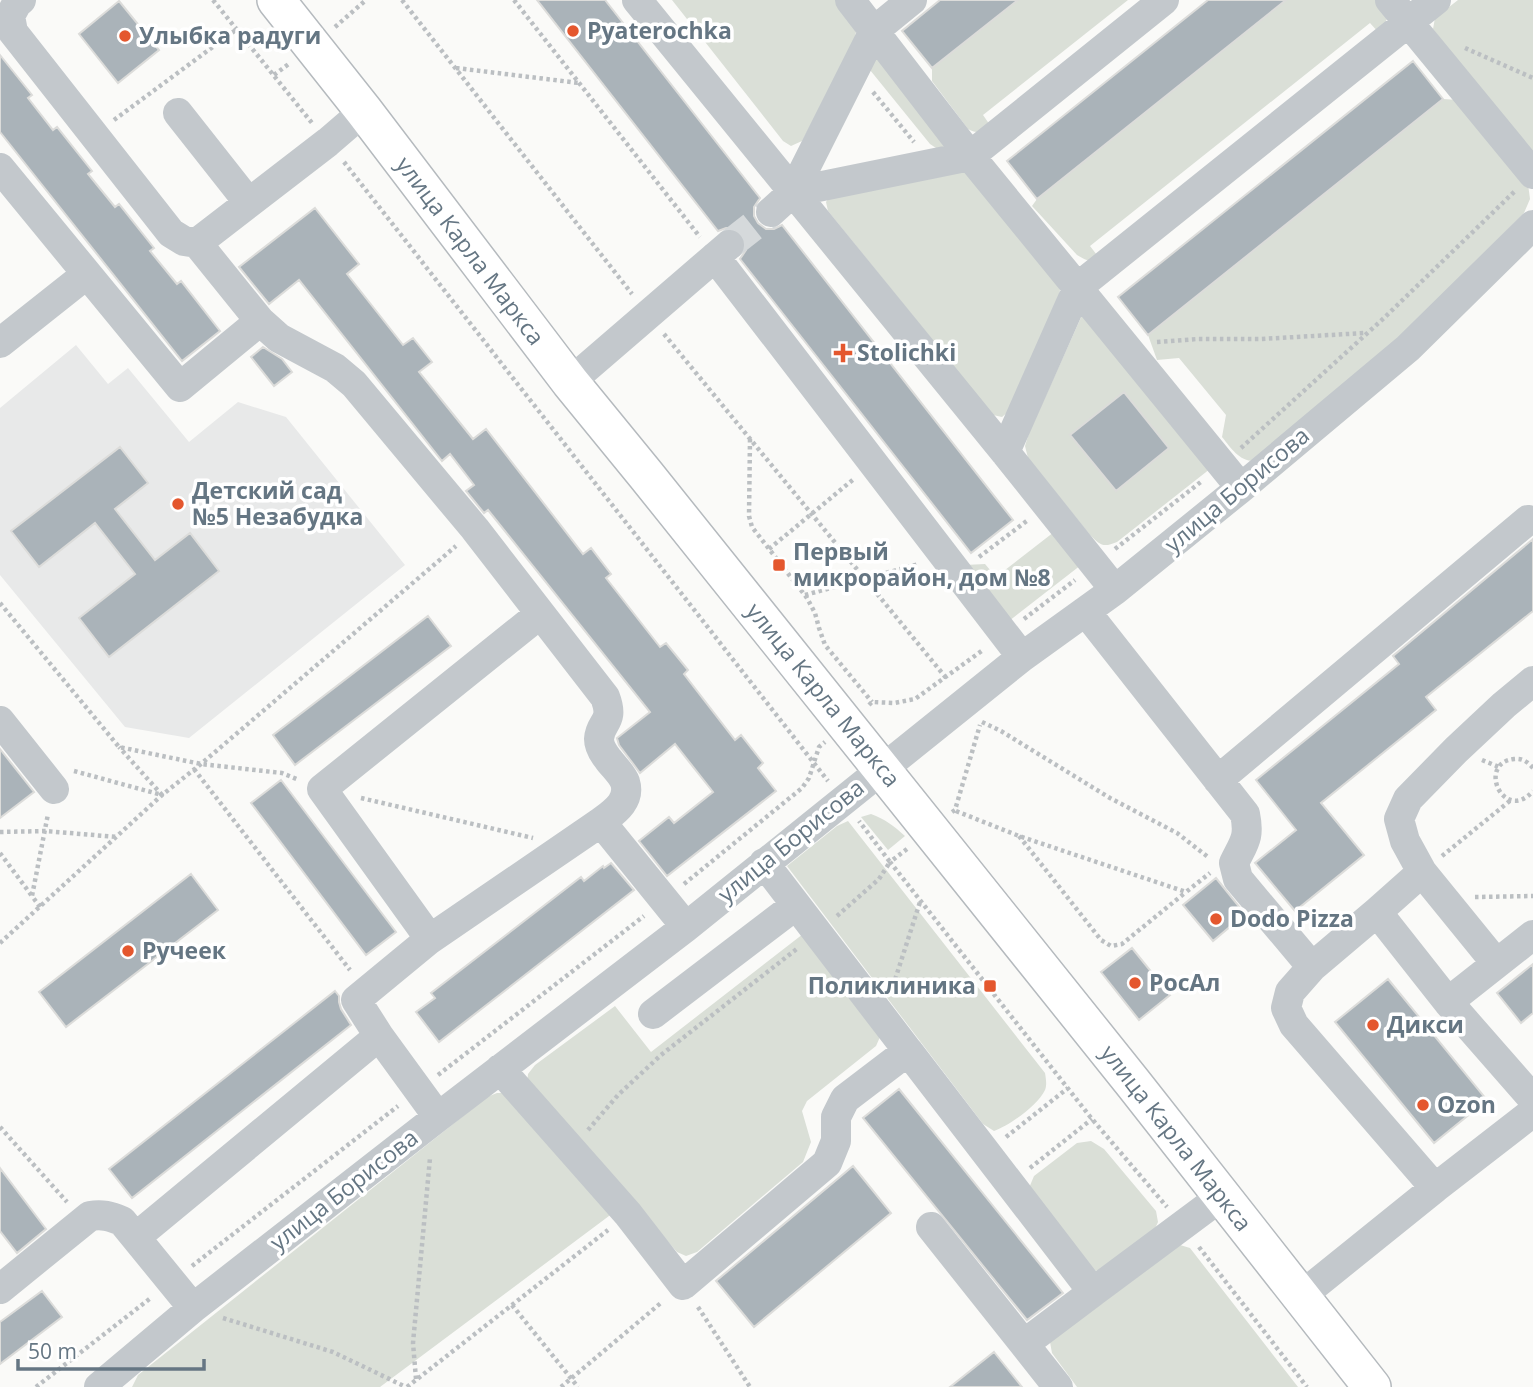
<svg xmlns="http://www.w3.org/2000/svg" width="1533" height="1387" viewBox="0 0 1533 1387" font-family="'Open Sans',sans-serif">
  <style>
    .built { fill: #e8e9e9 }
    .green { fill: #dadfd7 }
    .building { fill: #aab3b9; stroke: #dcdcda; stroke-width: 2 }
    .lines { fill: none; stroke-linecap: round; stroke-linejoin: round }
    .minor-tunnel { stroke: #d5d9db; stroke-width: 30; stroke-dasharray: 30 15; stroke-linecap: butt }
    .major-casing { stroke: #b5babe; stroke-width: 40 }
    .path { stroke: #bbbfc2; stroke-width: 4.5; stroke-dasharray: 3.5 3.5; stroke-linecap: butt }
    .minor { stroke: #c3c8cc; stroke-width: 30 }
    .major { stroke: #fff; stroke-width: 37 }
    .poi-dot { fill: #e4572e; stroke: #fff; stroke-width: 2.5 }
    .labels { text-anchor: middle; stroke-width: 7; stroke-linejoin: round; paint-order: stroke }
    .poi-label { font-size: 23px; font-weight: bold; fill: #657683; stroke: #fff; text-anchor: start }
    .street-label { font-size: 23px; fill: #657683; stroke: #fff }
  </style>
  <rect width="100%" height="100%" fill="#fafaf8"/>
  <path class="built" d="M76 345 108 384 128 368 189 442 238 402 286 417 405 565 189 738 125 727 0 575V408Z"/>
  <path class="green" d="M672 0H839L856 32 854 44 802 141 791 146 783 141Z
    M1018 0H1128L983 115 992 128C983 133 977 134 968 129L932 81V68Z
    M1286 0H1375L1386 13 1387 19 1379 33 1370 23 1090 246 1100 259C1091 263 1085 260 1077 255L1032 206 1037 199Z
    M1458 0H1533V159L1433 29 1435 18Z
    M874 53 949 142 942 148H936L930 144 870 70Z
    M1443 99 1459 100 1528 184 1530 199 1524 213 1394 344 1254 461C1239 461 1231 448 1222 437L1226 415 1179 358 1157 360 1148 335Z
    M956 173H966L1058 281 1060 290 1057 302 1008 412 1002 417 993 415 828 211 826 202 830 196Z
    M1083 313 1215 465 1117 542C1103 548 1100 545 1090 535L1028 458 1025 446 1029 433Z
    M1054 532 1081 565 1009 621 965 565 985 564 996 577Z
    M871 814C885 819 894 826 905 836L888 850 861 817Z
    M848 821 1045 1073C1046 1079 1047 1085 1045 1090 1038 1105 1009 1126 994 1131L983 1124 787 866 837 826Z
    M803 934 880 1037 876 1046 807 1101 802 1111 811 1142 803 1162 697 1252 686 1256 677 1252 527 1083 528 1074 535 1065 615 1006 651 1052Z
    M497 1093H510L613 1213 380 1387H132L138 1375 487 1097Z
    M1091 1141 1104 1149 1156 1211 1158 1222 1153 1233 1104 1270 1093 1271 1029 1188 1034 1176 1077 1143Z
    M1180 1245 1190 1248 1298 1387H1077L1052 1353 1050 1342Z"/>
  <path class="building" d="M537 0H605L760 198 754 207V216L758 223 766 229H774L782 225 1013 520 971 553 740 259 746 250V242L743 234 734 228H726L718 231Z
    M940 0H1018L932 68 902 31Z
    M1208 0H1286L1037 199 1007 161Z
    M119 1 159 50 118 83 79 34Z
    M0 55 32 95 28 98 53 130 57 127 92 171 88 174 115 207 119 204 154 248 150 251 177 284 181 281 220 331 182 361 0 132Z
    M1413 61 1443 99 1148 335 1118 297Z
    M315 208 359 264 347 274 403 345 413 338 432 362 419 372 473 439 486 429 583 554 591 548 611 574 606 578 660 647 666 643 688 670 684 674 735 740 741 735 763 763 758 768 776 791 667 876 639 841 669 817 674 823 713 792 675 744 640 773 619 745 617 738 650 712 488 510 484 513 466 491 474 485 450 454 442 461 299 280 269 304 239 267Z
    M263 347 282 359 292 372 274 386 251 357Z
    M1124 392 1169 448 1116 491 1070 435Z
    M120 447 148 483 115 509 155 560 190 533 219 571 109 657 79 618 135 574 95 523 39 567 11 531Z
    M1533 539V611L1426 697 1436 710 1321 803 1364 855 1295 911 1255 863 1296 830 1256 780 1399 664 1393 656Z
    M428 616 451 646 295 765 273 735Z
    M0 749 34 792 0 818Z
    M281 780 396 932 366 955 251 803Z
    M611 863 634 890 439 1042 416 1012 435 998 431 993 581 877 584 881 603 866 604 868Z
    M191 874 218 910 66 1027 39 992Z
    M1216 878 1245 914 1213 941 1183 905Z
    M1132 948 1170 995 1139 1020 1101 972Z
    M1533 964V1013L1521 1023 1497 993Z
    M1388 979 1487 1100 1434 1143 1335 1022Z
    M335 991 339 996V1002L341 1009 351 1025 132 1198 109 1169Z
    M899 1089 1063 1293 1027 1320 863 1118Z
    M853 1166 891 1213 754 1327 716 1281Z
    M0 1168 46 1229 17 1253 0 1231Z
    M42 1291 62 1317 0 1364V1322Z
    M994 1352 1022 1387H950Z"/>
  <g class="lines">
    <path class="minor-tunnel" d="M729 245 771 212"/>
    <g class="major-casing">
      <path id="major" d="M276 0 364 111 570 382 646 475 1133 1083 1372 1387"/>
    </g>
    <path class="path" d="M213 0 312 123
      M402 0 632 294
      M514 0 700 237
      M335 27 366 0
      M1465 48 1533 78
      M456 68 579 83
      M274 75 290 63
      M873 92 914 142
      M114 120 237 29
      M344 162 828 781
      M664 334 947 679
      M1157 342 1197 339H1261L1365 333
      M750 439 749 516 752 527 807 598 815 613 819 628 825 645 872 702
      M1241 448 1384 318 1515 191
      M769 549 855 478
      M1115 549 1202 481
      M979 557 1028 520
      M805 595 919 564
      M0 603 119 747 201 764 282 773 299 780
      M1024 619 1075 580
      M869 705 872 702 894 703 915 699 983 650
      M982 722 1001 731 1110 798 1177 833 1208 857
      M1482 760 1499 767
      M1533 768C1528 762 1522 758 1514 759 1476 763 1504 824 1533 791
      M194 769 350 970
      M74 771 162 795 119 747
      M361 798 533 838
      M956 811 1019 836 1186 892 1210 873
      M952 812 955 810 980 725
      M0 832 45 831 117 837
      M1019 836 1101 940 1111 946 1122 944 1186 892
      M907 849 890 862 1092 1119 1167 1207
      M0 853 32 896
      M1442 856 1511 800
      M684 884 802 788 809 778 819 747 825 742
      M1475 897 1533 896
      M40 907 32 896 48 814
      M837 916 879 879 890 862 859 821
      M0 943 162 795 201 764 456 546
      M893 986 920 902
      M438 1075 644 916
      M0 1127 67 1202
      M588 1130 618 1095 661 1055 798 948
      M1006 1137 1068 1088
      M1030 1168 1092 1119
      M1199 1247 1307 1387
      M192 1266 398 1106
      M512 1305 578 1387
      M698 1307 750 1387
      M223 1318 333 1352 406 1387
      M416 1379 413 1343 430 1158
      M36 1387 152 1297
      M407 1387 608 1230
      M561 1387 662 1302"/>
    <path class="minor" d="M21 0 17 3 10 16 13 32 171 233 184 241 197 243
      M637 0 1005 452 1115 590
      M850 0 970 156 1241 488
      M912 0 874 31 793 192 970 156 1164 0
      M1390 0 1533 174
      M178 113 249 203
      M0 168 180 387 260 321 197 243 328 142 364 111
      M771 212 793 192
      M715 257 1022 657
      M260 321 279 338 335 368 354 384 475 529 605 697C615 723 600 721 599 739 599 747 604 754 608 759 613 766 622 774 625 782 631 801 614 812 601 822L686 927
      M0 343 87 274
      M570 382 729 245
      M1005 452 1078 287 1436 0
      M1086 612 1245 814C1250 838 1244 842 1234 863L1238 879 1312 967 1377 912 1448 1002 1533 1099
      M0 721 54 789
      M1218 780 1528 520
      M1377 912 1422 872
      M430 939 601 822
      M1496 963 1422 872 1405 841 1399 819 1408 799 1456 750 1504 705 1533 681
      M1448 1002 1533 935
      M653 1014 796 905
      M908 1051 1093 1292 1024 1344 931 1227
      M500 1069 628 1214 683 1285 827 1163 836 1141V1117L845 1099 908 1051 764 863
      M438 1117 379 1036 356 1000 430 939 322 789 540 614
      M1435 1188 1533 1112
      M136 1237 379 1036
      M0 1289 90 1216C102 1214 110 1216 122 1221L193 1308
      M1093 1292 1222 1196
      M1301 1296 1435 1188 1294 1025 1286 1008 1290 992 1312 967
      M1024 1344 1058 1387
      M99 1387 193 1308 438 1117 686 927 1022 657 1115 590 1241 488 1408 348 1533 225"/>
    <use href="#major" class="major"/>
  </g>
  <g class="poi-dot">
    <circle cx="573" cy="31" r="7"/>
    <circle cx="125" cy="36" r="7"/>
    <path d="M839.5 342.5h7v7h7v7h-7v7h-7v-7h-7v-7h7z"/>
    <circle cx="178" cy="504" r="7"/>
    <rect x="772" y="558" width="14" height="14" rx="3.5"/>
    <circle cx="1216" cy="919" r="7"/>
    <circle cx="128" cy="951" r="7"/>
    <circle cx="1135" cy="983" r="7"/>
    <rect x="983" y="979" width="14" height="14" rx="3.5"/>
    <circle cx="1373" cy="1025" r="7"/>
    <circle cx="1423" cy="1105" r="7"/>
  </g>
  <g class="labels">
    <g class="poi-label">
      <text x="587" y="39">Pyaterochka</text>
      <text x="139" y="44">Улыбка радуги</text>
      <text x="857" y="361">Stolichki</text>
      <text x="192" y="499">Детский сад<tspan x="192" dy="26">№5 Незабудка</tspan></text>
      <text x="793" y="560">Первый<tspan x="793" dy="26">микрорайон, дом №8</tspan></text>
      <text x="1230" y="927">Dodo Pizza</text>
      <text x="142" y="959">Ручеек</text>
      <text x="1149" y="991">РосАл</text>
      <text x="976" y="994" text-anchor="end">Поликлиника</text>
      <text x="1387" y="1033">Дикси</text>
      <text x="1437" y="1113">Ozon</text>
    </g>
    <g class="street-label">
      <text transform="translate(470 251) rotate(53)" y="8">улица Карла Маркса</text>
      <text transform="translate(1237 490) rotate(-40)" y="8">улица Борисова</text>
      <text transform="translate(823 695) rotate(51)" y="8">улица Карла Маркса</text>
      <text transform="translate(791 841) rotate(-39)" y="8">улица Борисова</text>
      <text transform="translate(1176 1138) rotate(52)" y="8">улица Карла Маркса</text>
      <text transform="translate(344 1190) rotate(-38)" y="8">улица Борисова</text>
    </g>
  </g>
  <path d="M18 1359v10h186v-10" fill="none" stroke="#657683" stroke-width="3.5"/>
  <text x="28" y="1359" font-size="21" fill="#657683" stroke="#ffffff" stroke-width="5" paint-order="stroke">50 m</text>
</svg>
